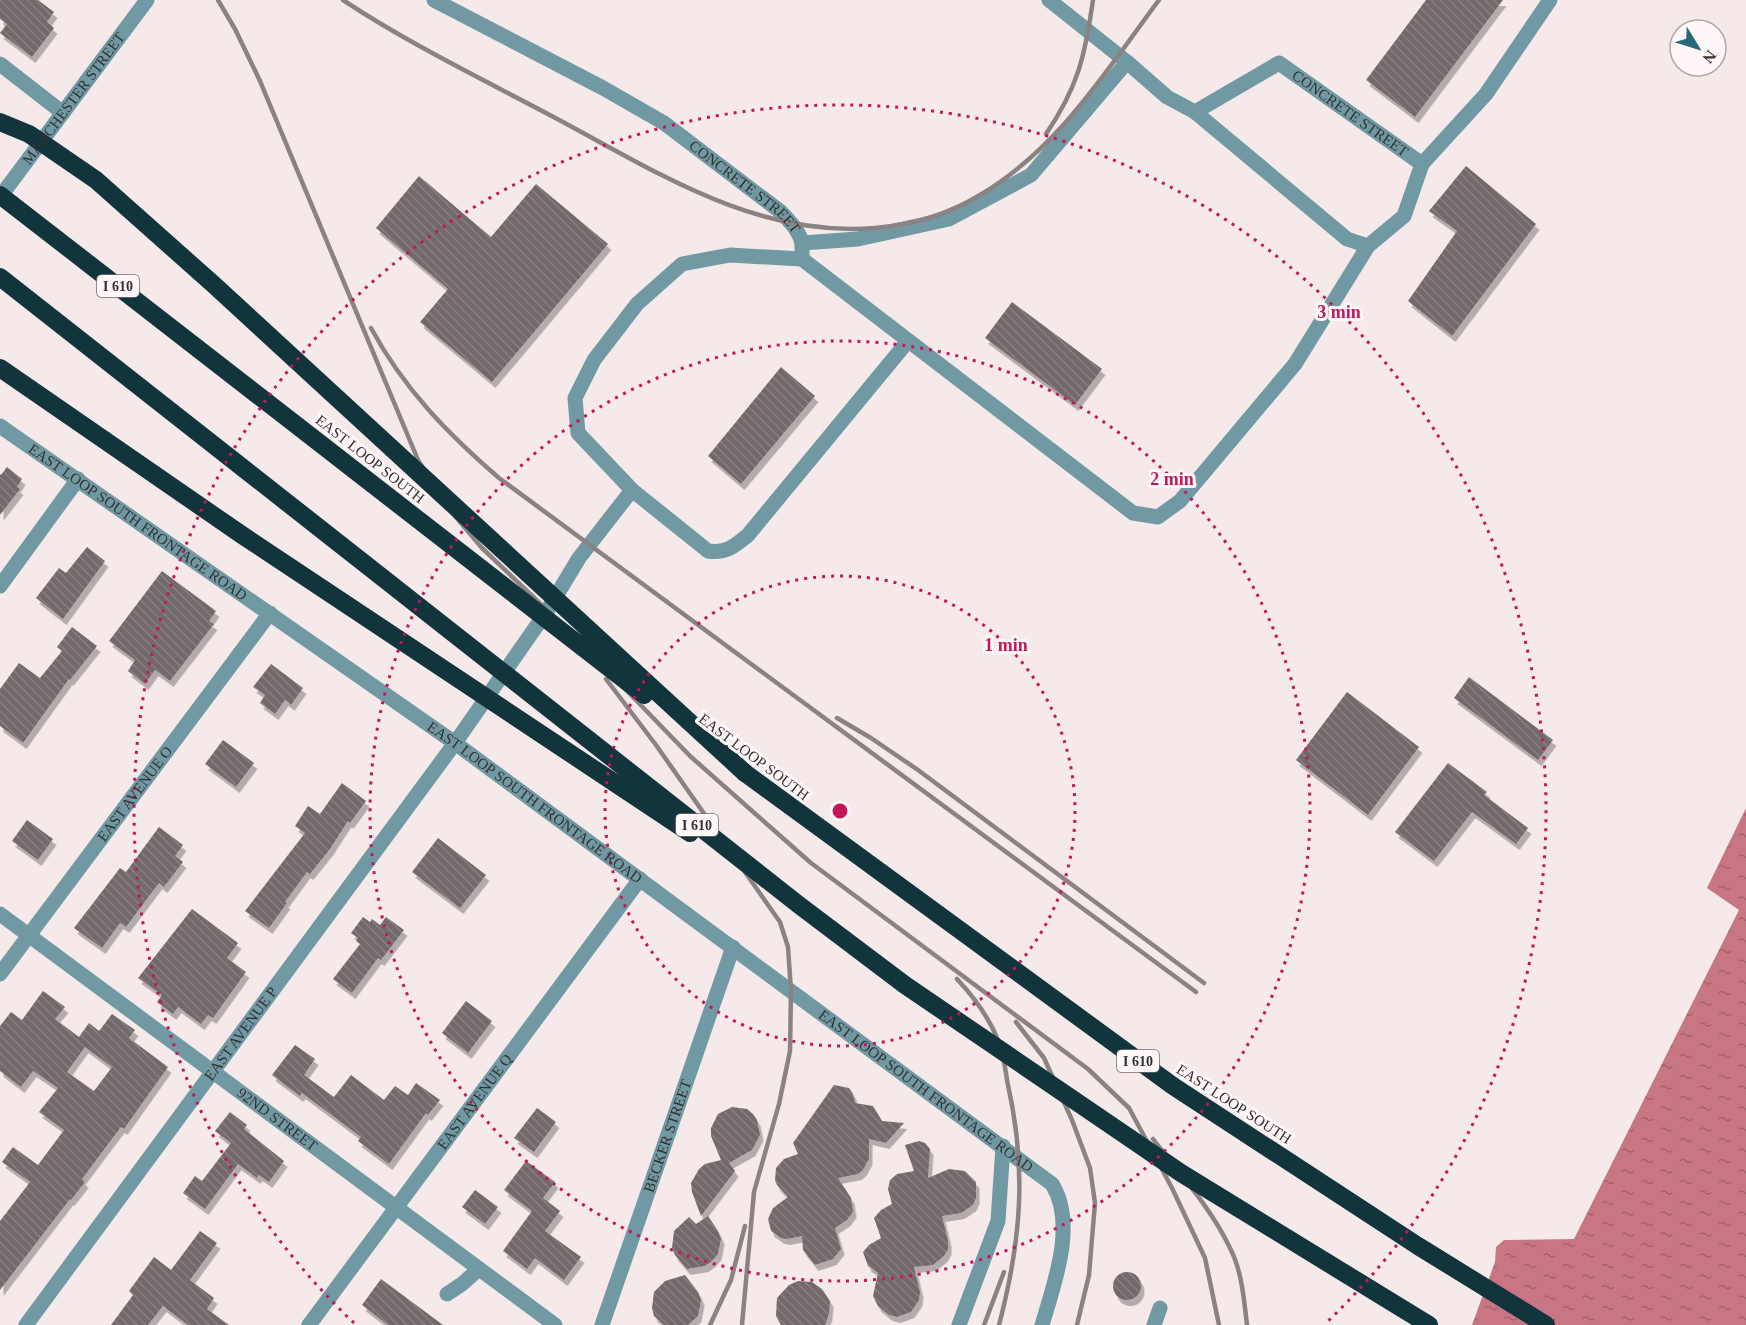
<svg xmlns="http://www.w3.org/2000/svg" width="1746" height="1325" viewBox="0 0 1746 1325" font-family="'Times New Roman',serif">
  <style>
    .water { fill: url(#water-ripples) }
    .building { fill: url(#building-back-hatch); fill-rule: evenodd; filter: url(#shadow) }
    .lines { fill: none; stroke-linecap: round; stroke-linejoin: round }
    .minor { stroke: #7099a4; stroke-width: 15 }
    .highway { stroke: #12343d; stroke-width: 18 }
    .rail { stroke: #8a8283; stroke-width: 4.5 }
    .highway-bridge { stroke: #12343d; stroke-width: 18 }
    .ring { fill: none; stroke: #c2185b; stroke-width: 3; stroke-dasharray: 3 6 }
    .labels { text-anchor: middle; stroke-width: 6; stroke-linejoin: round; paint-order: stroke }
    .shield { fill: #fff7f8; stroke: #716c6c; stroke-width: 1.5 }
    .shield-label { font-size: 14px; font-weight: bold; fill: #343030 }
    .street-label { font-size: 15px; fill: #343030; stroke: #fff7f8 }
    .centre { fill: #c2185b; stroke: #fff7f8; stroke-width: 3 }
    .ring-label { font-size: 18px; text-anchor: middle; font-weight: bold; fill: #c2185b; stroke: #fff7f8; stroke-width: 6; stroke-linejoin: round; paint-order: stroke }
  </style>
  <defs>
    <pattern id="water-ripples" width="26" height="14" patternUnits="userSpaceOnUse" patternTransform="scale(1.5)"><rect width="26" height="14" fill="#c97684"/><path d="M2 4q2-2 4 0t4 0M15 11q2-2 4 0t4 0" fill="none" stroke="#a4616c"/></pattern>
    <pattern id="building-back-hatch" width="6" height="6" patternUnits="userSpaceOnUse" patternTransform="scale(1.5)"><rect width="6" height="6" fill="#73696a"/><path d="M-1 5l2 2M0 0l6 6M5-1l2 2" fill="none" stroke="#877f80"/></pattern>
    <filter id="shadow"><feDropShadow dx="3.5" dy="6" stdDeviation="0" flood-color="#0004"/></filter>
  </defs>
  <rect width="100%" height="100%" fill="#f5e9ea"/>
  <path class="water" d="M1746 808V1325H1472L1495 1262 1496 1247 1504 1240 1574 1239 1739 910 1707 888Z"/>
  <path class="building" d="M0 0H38L54 12 47 22 54 28 32 57 0 33 7 24 0 19Z
    M1426 0H1503L1415 117 1366 80Z
    M1466 166 1536 224 1452 336 1408 301 1457 231 1429 211Z
    M419 176 491 237 536 184 608 244 492 382 420 322 448 289 376 228Z
    M1012 302 1102 369 1075 405 985 338Z
    M781 367 815 396 741 484 708 456Z
    M7 467 22 479 17 487 20 489 0 515V474L1 475Z
    M87 547 105 561 63 619 36 598 59 568 66 573Z
    M162 571 216 611 209 621 214 624 170 681 155 670 145 684 128 671 135 660 109 641Z
    M72 627 97 646 70 680 69 679 23 743 0 726V689L19 663 40 678 62 651 57 647Z
    M271 664 303 688 291 705 285 700 275 714 260 703 265 695 253 687Z
    M1469 677 1553 740 1538 760 1454 698Z
    M1347 692 1419 747 1368 815 1296 760Z
    M223 740 254 763 236 787 205 764Z
    M1448 763 1487 792 1484 795 1528 828 1516 844 1472 812 1434 861 1395 832Z
    M342 783 366 801 350 823 348 821 330 849 310 874 307 872 285 902 287 903 269 928 245 911 305 833 295 826 308 806 320 814Z
    M27 820 53 839 38 860 12 841Z
    M159 827 183 845 175 856 183 862 164 887 159 883 126 927 120 923 102 948 74 928 120 868 126 872Z
    M438 838 486 875 460 908 412 872Z
    M192 909 238 943 227 958 246 972 213 1018 208 1015 201 1024 178 1007 173 1014 157 1002 162 995 138 978Z
    M363 917 370 922 372 919 380 925 386 917 404 930 381 960 378 958 352 993 333 979 360 944 356 941 358 938 351 933Z
    M43 991 65 1007 55 1019 79 1037 89 1023 99 1031 112 1014 135 1030 129 1038 168 1067 124 1129 121 1127 82 1179 85 1182 71 1200 70 1199 0 1290V1221L30 1182 2 1162 13 1147 38 1165 64 1130 39 1112 58 1088 33 1071 21 1087 0 1071V1026L11 1012 22 1020ZM85 1047 112 1067 94 1091 67 1072Z
    M466 1001 492 1021 468 1053 442 1033Z
    M295 1045 315 1059 304 1075 334 1097 351 1075 384 1100 395 1086 408 1095 416 1083 440 1100 428 1115 426 1113 389 1164 358 1141 361 1137 302 1093 300 1096 272 1075Z
    M834 1085 849 1088 853 1094 855 1103 873 1106 882 1121 904 1123 886 1143 869 1139V1159L863 1170 858 1174 838 1178 851 1198 853 1212 847 1220 835 1228 841 1249 833 1259 815 1265 803 1250 802 1236 787 1239 781 1238 771 1231 768 1219 773 1208 788 1197 777 1185 775 1180 776 1168 784 1159 798 1154 793 1143Z
    M732 1107 747 1109 753 1114 757 1120 760 1135 752 1150 729 1163 735 1171 701 1216 692 1192 691 1183 699 1169 705 1164 721 1160 711 1136V1128L718 1114Z
    M537 1108 556 1122 534 1152 514 1138Z
    M230 1112 247 1125 244 1129 284 1161 269 1182 259 1175 257 1178 238 1164 205 1209 183 1193 195 1176 202 1181 231 1143 215 1131Z
    M919 1141 925 1143 930 1149 928 1178 949 1169 965 1171 976 1182V1198L973 1205 961 1213 942 1216 948 1241V1249L944 1256 933 1265 914 1267 920 1292 919 1300 911 1312 897 1317 889 1315 878 1306 873 1296 878 1273 868 1266 863 1252 869 1245 881 1238 874 1218 881 1210 892 1204 888 1189 890 1180 897 1174 914 1171 905 1145Z
    M526 1161 555 1182 543 1198 560 1211 545 1231 581 1257 564 1280 535 1258 527 1269 503 1251 532 1211 504 1190Z
    M475 1190 498 1207 485 1224 462 1207Z
    M708 1216 718 1231 721 1239 718 1254 712 1261 705 1266 687 1269 675 1255 672 1248 674 1231 689 1217 696 1224Z
    M200 1231 217 1243 190 1280 214 1298 207 1309 229 1325H188L163 1306 148 1325H111L133 1295 129 1291 154 1257 171 1270Z
    M1113 1286a14 14 0 1 1 28 0a14 14 0 1 1-28 0Z
    M685 1275 698 1292 701 1300 698 1316 688 1325H664L654 1316 652 1308 654 1292 665 1281Z
    M381 1279 443 1325H388L362 1305Z
    M798 1281 812 1282 822 1289 830 1301 829 1314 825 1325H781L776 1316 777 1298 789 1285Z"/>
  <g class="lines">
    <g class="minor">
      <path id="s1" d="M434 0 603 88 664 123 781 212C790 222 799 230 802 243L858 239 949 219 1031 175 1127 62"/>
      <path id="s2" d="M1049 0 1127 62 1167 97 1195 112 1279 63 1422 164"/>
      <path d="M0 64 63 113"/>
      <path d="M1195 112 1347 239 1368 246 1404 216 1422 164 1486 94 1550 0"/>
      <path id="s3" d="M0 197 147 0"/>
      <path d="M802 243V259L730 255 682 264 637 304 594 360 575 398 578 433 632 490 708 551C725 554 735 546 748 535L908 341"/>
      <path d="M802 259 1133 513 1158 517 1180 501 1295 364 1368 246"/>
      <path id="s4" d="M0 426 455 743 1052 1184C1077 1224 1054 1284 1042 1325"/>
      <path d="M0 586 78 479"/>
      <path id="s5" d="M0 914 555 1325"/>
      <path id="s6" d="M0 974 270 613"/>
      <path d="M447 1294 462 1284 479 1269"/>
      <path id="s7" d="M26 1325 455 743 547 611 579 558 632 490"/>
      <path id="s8" d="M309 1325 640 879"/>
      <path id="s9" d="M602 1325 733 947"/>
      <path d="M959 1325 998 1221 1003 1146"/>
      <path d="M1154 1325 1160 1308"/>
    </g>
    <path class="highway" d="M745 773 1173 1086 1418 1246 1546 1325"/>
    <path class="rail" d="M218 0 235 29 260 81 418 460 450 510 482 548 572 634 690 756 811 863 1088 1069 1129 1108 1172 1188 1205 1258 1219 1325
      M343 0C408 43 478 77 546 113 651 168 752 238 875 228 911 225 949 214 980 195 1058 149 1106 71 1159 0
      M1046 134C1078 87 1085 56 1093 0
      M371 328C404 389 447 433 499 478L1196 992
      M606 679 656 745 780 922 788 947 791 991 790 1051 779 1104 754 1192 742 1325
      M837 718 871 738 918 770 1204 983
      M957 979C973 996 989 1018 998 1040 1004 1053 1005 1070 1008 1085 1027 1170 1021 1241 999 1325
      M1016 1022 1044 1058 1072 1120 1090 1168 1095 1203 1089 1275 1077 1325
      M1153 1139C1180 1174 1211 1208 1230 1248 1242 1271 1244 1300 1247 1325
      M710 1325 731 1280 745 1226
      M984 1325 1004 1272"/>
    <path class="highway-bridge" d="M0 122 29 134 96 180 213 284 745 773
      M0 195 644 695
      M0 277 799 905 905 985 1181 1173 1429 1325
      M0 368 242 535 690 833"/>
  </g>
  <g class="ring">
    <circle cx="840" cy="811" r="235"/>
    <circle cx="840" cy="811" r="470"/>
    <path d="M354 1323A706 706 0 1 1 1326 1323"/>
  </g>
  <g class="labels">
    <g class="shield">
      <rect x="97" y="275" width="42" height="22" rx="4.5"/>
      <rect x="676" y="814" width="42" height="22" rx="4.5"/>
      <rect x="1117" y="1050" width="42" height="22" rx="4.5"/>
    </g>
    <g class="shield-label">
      <text x="118" y="291">I 610</text>
      <text x="697" y="830">I 610</text>
      <text x="1138" y="1066">I 610</text>
    </g>
    <g class="street-label">
      <text dy="5" stroke="none"><textPath href="#s3" startOffset="123">MANCHESTER STREET</textPath></text>
      <text dy="5" stroke="none"><textPath href="#s2" startOffset="369">CONCRETE STREET</textPath></text>
      <text dy="5" stroke="none"><textPath href="#s1" startOffset="364">CONCRETE STREET</textPath></text>
      <text transform="translate(370 459) rotate(38)" y="5">EAST LOOP SOUTH</text>
      <text dy="5" stroke="none"><textPath href="#s4" startOffset="168">EAST LOOP SOUTH FRONTAGE ROAD</textPath></text>
      <text transform="translate(754 757) rotate(37)" y="5">EAST LOOP SOUTH</text>
      <text dy="5" stroke="none"><textPath href="#s6" startOffset="225">EAST AVENUE O</textPath></text>
      <text dy="5" stroke="none"><textPath href="#s4" startOffset="654">EAST LOOP SOUTH FRONTAGE ROAD</textPath></text>
      <text dy="5" stroke="none"><textPath href="#s7" startOffset="362">EAST AVENUE P</textPath></text>
      <text dy="5" stroke="none"><textPath href="#s4" startOffset="1140">EAST LOOP SOUTH FRONTAGE ROAD</textPath></text>
      <text dy="5" stroke="none"><textPath href="#s8" startOffset="278">EAST AVENUE Q</textPath></text>
      <text transform="translate(1234 1104) rotate(33)" y="5">EAST LOOP SOUTH</text>
      <text dy="5" stroke="none"><textPath href="#s5" startOffset="345">92ND STREET</textPath></text>
      <text dy="5" stroke="none"><textPath href="#s9" startOffset="200">BECKER STREET</textPath></text>
    </g>
  </g>
  <circle cx="840" cy="811" r="9" class="centre"/>
  <g class="ring-label">
    <text x="1339" y="318">3 min</text>
    <text x="1172" y="485">2 min</text>
    <text x="1006" y="651">1 min</text>
  </g>
  <g transform="translate(1698 48) rotate(128)"><circle r="28" fill="#fff7f8" stroke="#aea7a8" stroke-width="1.5"/>
  <path d="M0-4.5L10 22L0 15L-10 22Z" fill="#246879"/>
  <text y="-9" font-size="16" font-weight="bold" text-anchor="middle" fill="#343030">N</text>
  </g>
</svg>
